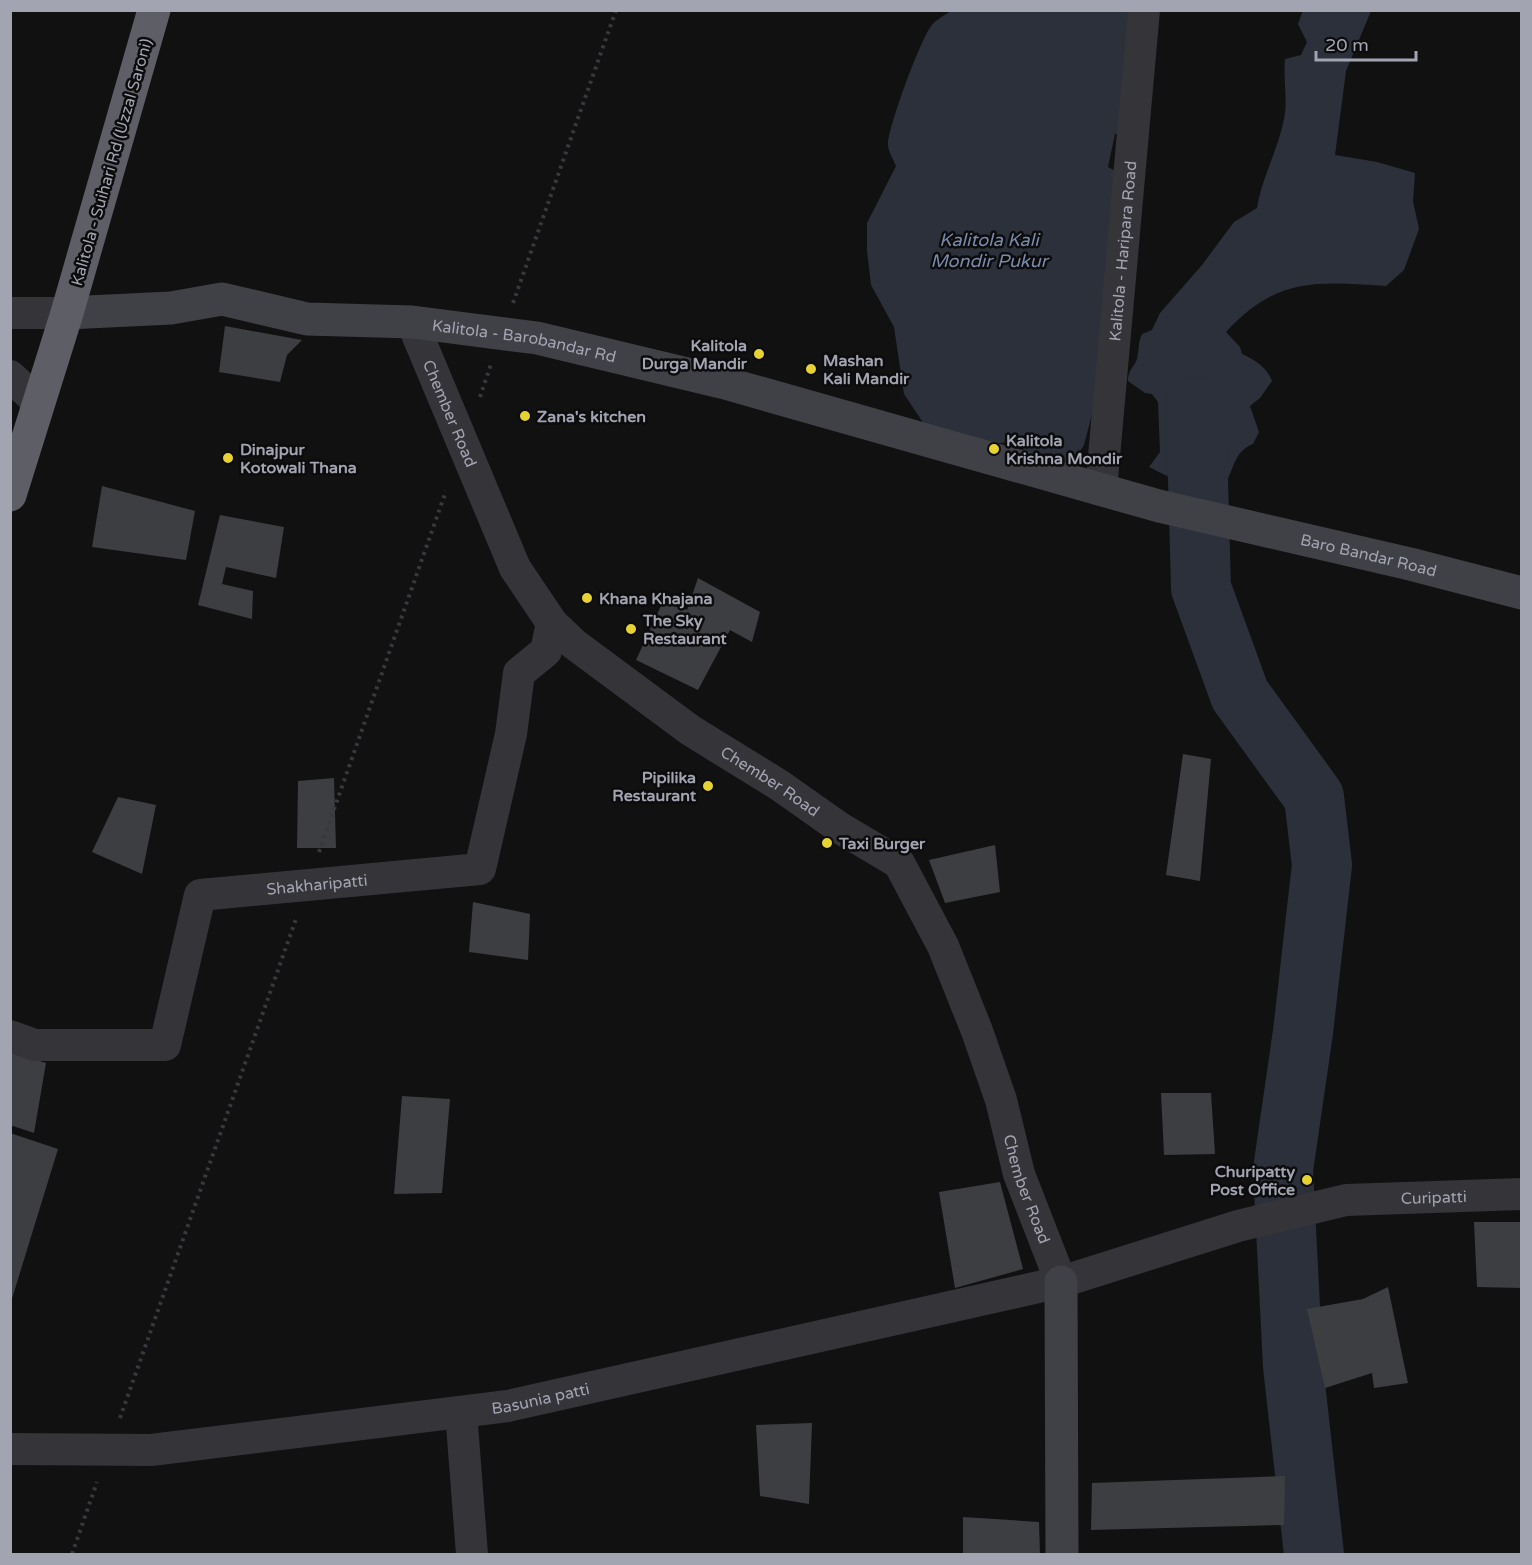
<svg xmlns="http://www.w3.org/2000/svg" width="1532" height="1565" viewBox="0 0 1532 1565" font-family="'Varela Round',sans-serif">
  <style>
    .water { fill: #2b303a }
    .lines { fill: none; stroke-linecap: round; stroke-linejoin: round }
    .river { stroke: #2b303a; stroke-width: 60 }
    .building { fill: #3d3e42 }
    .path { stroke: #38383e; stroke-width: 4; stroke-dasharray: 3 4.5; stroke-linecap: butt }
    .street { stroke: #343439; stroke-width: 32 }
    .secondary { stroke: #404047; stroke-width: 33 }
    .highway { stroke: #5e5e67; stroke-width: 33 }
    .poi-dot { fill: #e7d233; stroke: #0c0c0d; stroke-width: 2 }
    .labels { text-anchor: middle; stroke-width: 5; stroke-linejoin: round; paint-order: stroke }
    .street-label { font-size: 16px; fill: #a3a4b2; stroke: #0c0c0d }
    .poi-label { font-size: 16px; font-weight: bold; fill: #a3a4b2; stroke: #0c0c0d; text-anchor: start }
    .water-label { font-size: 18px; font-style: italic; fill: #7b8aac; stroke: #0c0c0d }
  </style>
  <rect width="100%" height="100%" fill="#111112"/>
  <path class="water" d="M1303 10 1371 11 1346 71 1335 155 1377 162 1415 173 1413 201 1419 229 1404 270 1386 286C1317 282 1278 276 1226 332L1240 347 1242 354C1255 360 1267 367 1272 381L1260 398 1250 406 1259 432 1253 444C1230 453 1235 476 1219 492L1192 485 1197 472 1171 478 1149 467 1160 452 1158 402 1152 394 1145 393 1128 381C1128 369 1134 368 1137 359 1139 350 1138 342 1142 334L1152 330 1160 313 1202 265 1234 222 1257 208C1262 177 1278 150 1284 119 1288 102 1283 78 1285 59L1301 55 1307 42 1298 24Z
    M951 11H1130L1122 133 1115 134 1108 167 1121 174 1095 403 1084 445 1072 465 1035 458 1013 442 972 445 926 427 904 394 894 327 871 285 867 251V223L896 166C893 159 888 151 888 144 888 128 921 37 932 25 937 19 945 15 951 11Z"/>
  <g class="lines">
    <path class="river" d="M1196 406 1201 588 1240 695 1314 797 1322 865 1303 1032 1283 1170 1293 1366 1314 1554"/>
  </g>
  <path class="building" d="M225 326 302 340 287 355 280 382 219 372Z
    M102 486 195 511 186 560 92 547Z
    M220 515 284 527 276 578 226 567 222 584 253 591 252 619 198 605Z
    M698 578 760 612 752 642 730 630 698 690 636 660 666 595 687 610Z
    M1183 754 1211 759 1200 881 1166 875Z
    M334 778 336 848H297L298 781Z
    M118 797 156 805 142 874 92 852Z
    M995 845 1000 892 945 903 929 860Z
    M473 902 530 914 528 960 469 952Z
    M10 1052 46 1063 34 1133 10 1125Z
    M1161 1093H1211L1215 1154 1164 1155Z
    M402 1096 450 1099 442 1193 394 1194Z
    M10 1133 58 1149 11 1302H10Z
    M1000 1182 1023 1269 955 1288 939 1192Z
    M1474 1222H1522V1288L1477 1287Z
    M1388 1287 1408 1383 1374 1388 1372 1373 1325 1388 1307 1309 1363 1299Z
    M812 1423 809 1504 760 1496 756 1425Z
    M1285 1476 1284 1525 1091 1530 1092 1483Z
    M963 1517 1039 1522 1040 1554H963Z"/>
  <g class="lines">
    <path class="path" d="M513 303 616 10
      M480 397 491 364
      M319 852 446 491
      M120 1418 296 919
      M72 1554 97 1482"/>
    <g class="street">
      <path d="M10 313H67"/>
      <path id="s1" d="M412 322 515 568 552 623 574 644 690 730 779 785 840 828 899 863 943 946 977 1031 1001 1100 1019 1174 1061 1282"/>
      <path d="M10 376 39 403"/>
      <path id="s2" d="M1101 490 1144 10"/>
      <path id="s3" d="M10 1036 35 1045H165L200 895 480 869 511 734 519 673 546 651 552 623"/>
      <path d="M461 1412 472 1554"/>
      <path id="s4" d="M10 1449 151 1450 508 1406 1061 1282 1238 1226 1346 1200 1522 1194"/>
    </g>
    <g class="secondary">
      <path id="s5" d="M67 313 171 308 222 299 307 319 412 322 537 338 725 383 1159 506 1410 564 1522 593"/>
      <path d="M1061 1282 1062 1554"/>
    </g>
    <path class="highway" d="M10 495 67 313 154 10"/>
  </g>
  <g class="poi-dot">
    <circle cx="759" cy="354" r="6"/>
    <circle cx="811" cy="369" r="6"/>
    <circle cx="525" cy="416" r="6"/>
    <circle cx="994" cy="449" r="6"/>
    <circle cx="228" cy="458" r="6"/>
    <circle cx="587" cy="598" r="6"/>
    <circle cx="631" cy="629" r="6"/>
    <circle cx="708" cy="786" r="6"/>
    <circle cx="827" cy="843" r="6"/>
    <circle cx="1307" cy="1180" r="6"/>
  </g>
  <g class="labels">
    <g class="street-label">
      <text transform="translate(111 162) rotate(-74)" y="6">Kalitola - Suihari Rd (Uzzal Saroni)</text>
      <text dy="6" stroke="none"><textPath href="#s2" startOffset="240">Kalitola - Haripara Road</textPath></text>
      <text dy="6" stroke="none"><textPath href="#s5" startOffset="462">Kalitola - Barobandar Rd</textPath></text>
      <text dy="6" stroke="none"><textPath href="#s1" startOffset="99">Chember Road</textPath></text>
      <text dy="6" stroke="none"><textPath href="#s5" startOffset="1334">Baro Bandar Road</textPath></text>
      <text dy="6" stroke="none"><textPath href="#s1" startOffset="603">Chember Road</textPath></text>
      <text dy="6" stroke="none"><textPath href="#s3" startOffset="428">Shakharipatti</textPath></text>
      <text dy="6" stroke="none"><textPath href="#s1" startOffset="1107">Chember Road</textPath></text>
      <text dy="6" stroke="none"><textPath href="#s4" startOffset="1452">Curipatti</textPath></text>
      <text dy="6" stroke="none"><textPath href="#s4" startOffset="534">Basunia patti</textPath></text>
    </g>
    <g class="poi-label">
      <text x="747" y="351" text-anchor="end">Kalitola<tspan x="747" dy="18">Durga Mandir</tspan></text>
      <text x="823" y="366">Mashan<tspan x="823" dy="18">Kali Mandir</tspan></text>
      <text x="537" y="422">Zana's kitchen</text>
      <text x="1006" y="446">Kalitola<tspan x="1006" dy="18">Krishna Mondir</tspan></text>
      <text x="240" y="455">Dinajpur<tspan x="240" dy="18">Kotowali Thana</tspan></text>
      <text x="599" y="604">Khana Khajana</text>
      <text x="643" y="626">The Sky<tspan x="643" dy="18">Restaurant</tspan></text>
      <text x="696" y="783" text-anchor="end">Pipilika<tspan x="696" dy="18">Restaurant</tspan></text>
      <text x="839" y="849">Taxi Burger</text>
      <text x="1295" y="1177" text-anchor="end">Churipatty<tspan x="1295" dy="18">Post Office</tspan></text>
    </g>
    <g class="water-label">
      <text x="989" y="246">Kalitola Kali<tspan x="989" dy="21">Mondir Pukur</tspan></text>
    </g>
  </g>
  <rect width="1532" height="1565" fill="none" stroke="#a3a4b2" stroke-width="24"/>
  <path d="M1316 51v9h100v-9" fill="none" stroke="#a3a4b2" stroke-width="3"/>
  <text x="1325" y="51" font-size="18" fill="#a3a4b2" stroke="#0c0c0d" stroke-width="4.5" paint-order="stroke">20 m</text>
</svg>
